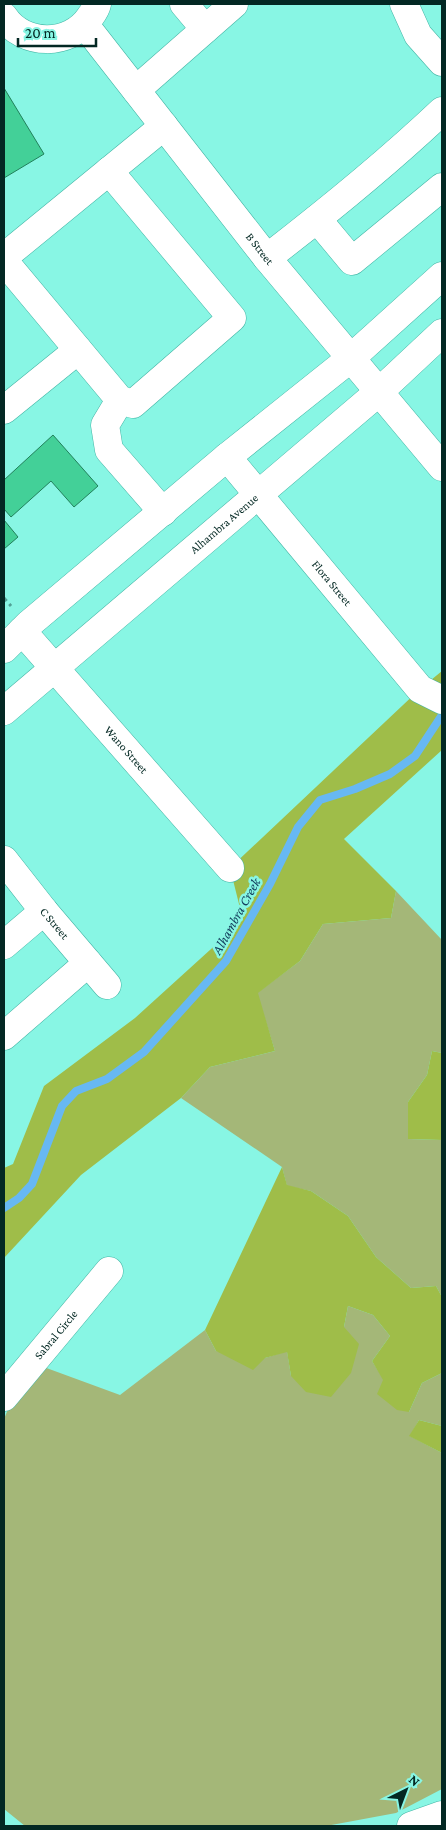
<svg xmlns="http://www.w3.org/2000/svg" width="446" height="1830" viewBox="0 0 446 1830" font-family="'Crimson Pro',serif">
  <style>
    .green { fill: #a4b778 }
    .forest { fill: #9fbd49 }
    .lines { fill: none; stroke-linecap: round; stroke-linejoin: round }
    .stream { stroke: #67b8f3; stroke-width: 8 }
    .building { fill: #43d098; stroke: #21815b }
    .minor-casing { stroke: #43b5a5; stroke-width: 29 }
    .major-casing { stroke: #43b5a5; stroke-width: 29 }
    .path { stroke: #51a195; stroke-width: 3; stroke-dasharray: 4 4; stroke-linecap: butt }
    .minor { stroke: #fff; stroke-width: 28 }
    .major { stroke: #fff; stroke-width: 28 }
    .labels { text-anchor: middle; stroke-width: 5; stroke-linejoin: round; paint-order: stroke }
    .street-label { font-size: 12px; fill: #032823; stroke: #88f6e4 }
    .water-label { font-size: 14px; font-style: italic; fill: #14405e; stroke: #88f6e4 }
  </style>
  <rect width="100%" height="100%" fill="#88f6e4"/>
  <path class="green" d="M396 891 442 940V1053L432 1051 427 1075 408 1102V1139L442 1140V1297L436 1286 411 1288 376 1257 348 1216 311 1191 287 1186 282 1167 181 1098 210 1067 275 1051 257 993 300 961 323 924 391 918Z
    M348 1306 373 1315 390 1336 372 1361 384 1380 409 1412 422 1383 442 1373V1426L419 1420 410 1436 442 1453V1789L396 1813 326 1826H25L4 1809V1419L11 1402 41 1366 120 1395 205 1330 216 1351 265 1358 287 1351 291 1376 344 1327Z"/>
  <path class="forest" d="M442 671V750L344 839 396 891 391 918 323 924 300 961 258 993 275 1051 210 1067 181 1098 81 1175 4 1258V1168L13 1164 44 1086 135 1018 243 920 230 868 420 689Z
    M432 1051 442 1053V1140L408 1139V1102L427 1075Z
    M282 1167 287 1185 311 1191 348 1216 376 1257 411 1288 436 1286 442 1297V1373L422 1383 409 1412 397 1410 377 1394 383 1380 372 1361 390 1336 373 1315 348 1306 344 1327 359 1344 351 1373 331 1397 306 1392 291 1376 287 1352 265 1358 253 1370 216 1351 205 1330Z
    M419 1420 442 1426V1453L409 1436Z"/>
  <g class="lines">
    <path class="stream" d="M4 1208 19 1198 32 1184 62 1106 76 1091 107 1079 144 1052 226 961 270 884 298 827 320 800 355 789 390 774 415 756 442 715"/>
  </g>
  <path class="building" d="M4 88 44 154 4 178Z
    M53 435 98 486 74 507 51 481 11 517 4 509V480Z
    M4 520 18 537 4 549Z"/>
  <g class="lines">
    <g class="minor-casing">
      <g id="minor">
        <path d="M184 4 205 29"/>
        <path d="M404 4 418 35 442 62"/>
        <path d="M4 17C23 46 70 47 90 17 93 13 96 9 97 4"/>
        <path id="s1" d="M85 25 267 258 442 467"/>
        <path d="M136 90 234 4"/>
        <path d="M317 219 352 261 442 187"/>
        <path d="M4 257 164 126"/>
        <path d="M267 258C328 211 387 163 442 111"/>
        <path d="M4 261 120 400 133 404 232 318 109 171"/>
        <path d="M120 400 105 425 109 450 163 512"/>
        <path d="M4 410 78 350"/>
        <path id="s2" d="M227 457 420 689 442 700"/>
        <path id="s3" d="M22 631 230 868"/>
        <path id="s4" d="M4 860 44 911 107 985"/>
        <path d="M4 945 44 911"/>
        <path d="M4 1036 88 963"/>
        <path id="s5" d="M4 1397 109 1271"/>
        <path d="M411 1826 442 1815"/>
      </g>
    </g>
    <g class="major-casing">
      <g id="major">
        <path d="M4 649 29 624 227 457 351 358 442 276"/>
        <path id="s6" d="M4 711 380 391 442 333"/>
      </g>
    </g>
    <path class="path" d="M4 598 11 606"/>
    <use href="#minor" class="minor"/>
    <use href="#major" class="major"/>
  </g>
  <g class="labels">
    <g class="street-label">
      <text dy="4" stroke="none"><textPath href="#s1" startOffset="284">B Street</textPath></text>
      <text dy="4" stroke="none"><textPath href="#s6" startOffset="289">Alhambra Avenue</textPath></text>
      <text dy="4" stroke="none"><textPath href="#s2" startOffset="164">Flora Street</textPath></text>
      <text dy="4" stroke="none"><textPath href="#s3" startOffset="158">Wano Street</textPath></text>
      <text dy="4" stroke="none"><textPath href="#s4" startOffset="81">C Street</textPath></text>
      <text dy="4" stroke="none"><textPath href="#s5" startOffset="81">Sabral Circle</textPath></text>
    </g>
    <g class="water-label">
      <text transform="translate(236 916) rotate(-61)" y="5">Alhambra Creek</text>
    </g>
  </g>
  <rect width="446" height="1830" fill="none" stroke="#032823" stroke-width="10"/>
  <g transform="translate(406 1790) rotate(42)" stroke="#88f6e4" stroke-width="4" paint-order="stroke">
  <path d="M0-4L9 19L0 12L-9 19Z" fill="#032823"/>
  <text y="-8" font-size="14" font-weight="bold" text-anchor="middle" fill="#032823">N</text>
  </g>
  <path d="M18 38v8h78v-8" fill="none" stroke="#032823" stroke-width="2.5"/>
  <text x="25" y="38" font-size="15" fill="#032823" stroke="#88f6e4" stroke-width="4" paint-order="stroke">20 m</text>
</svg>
